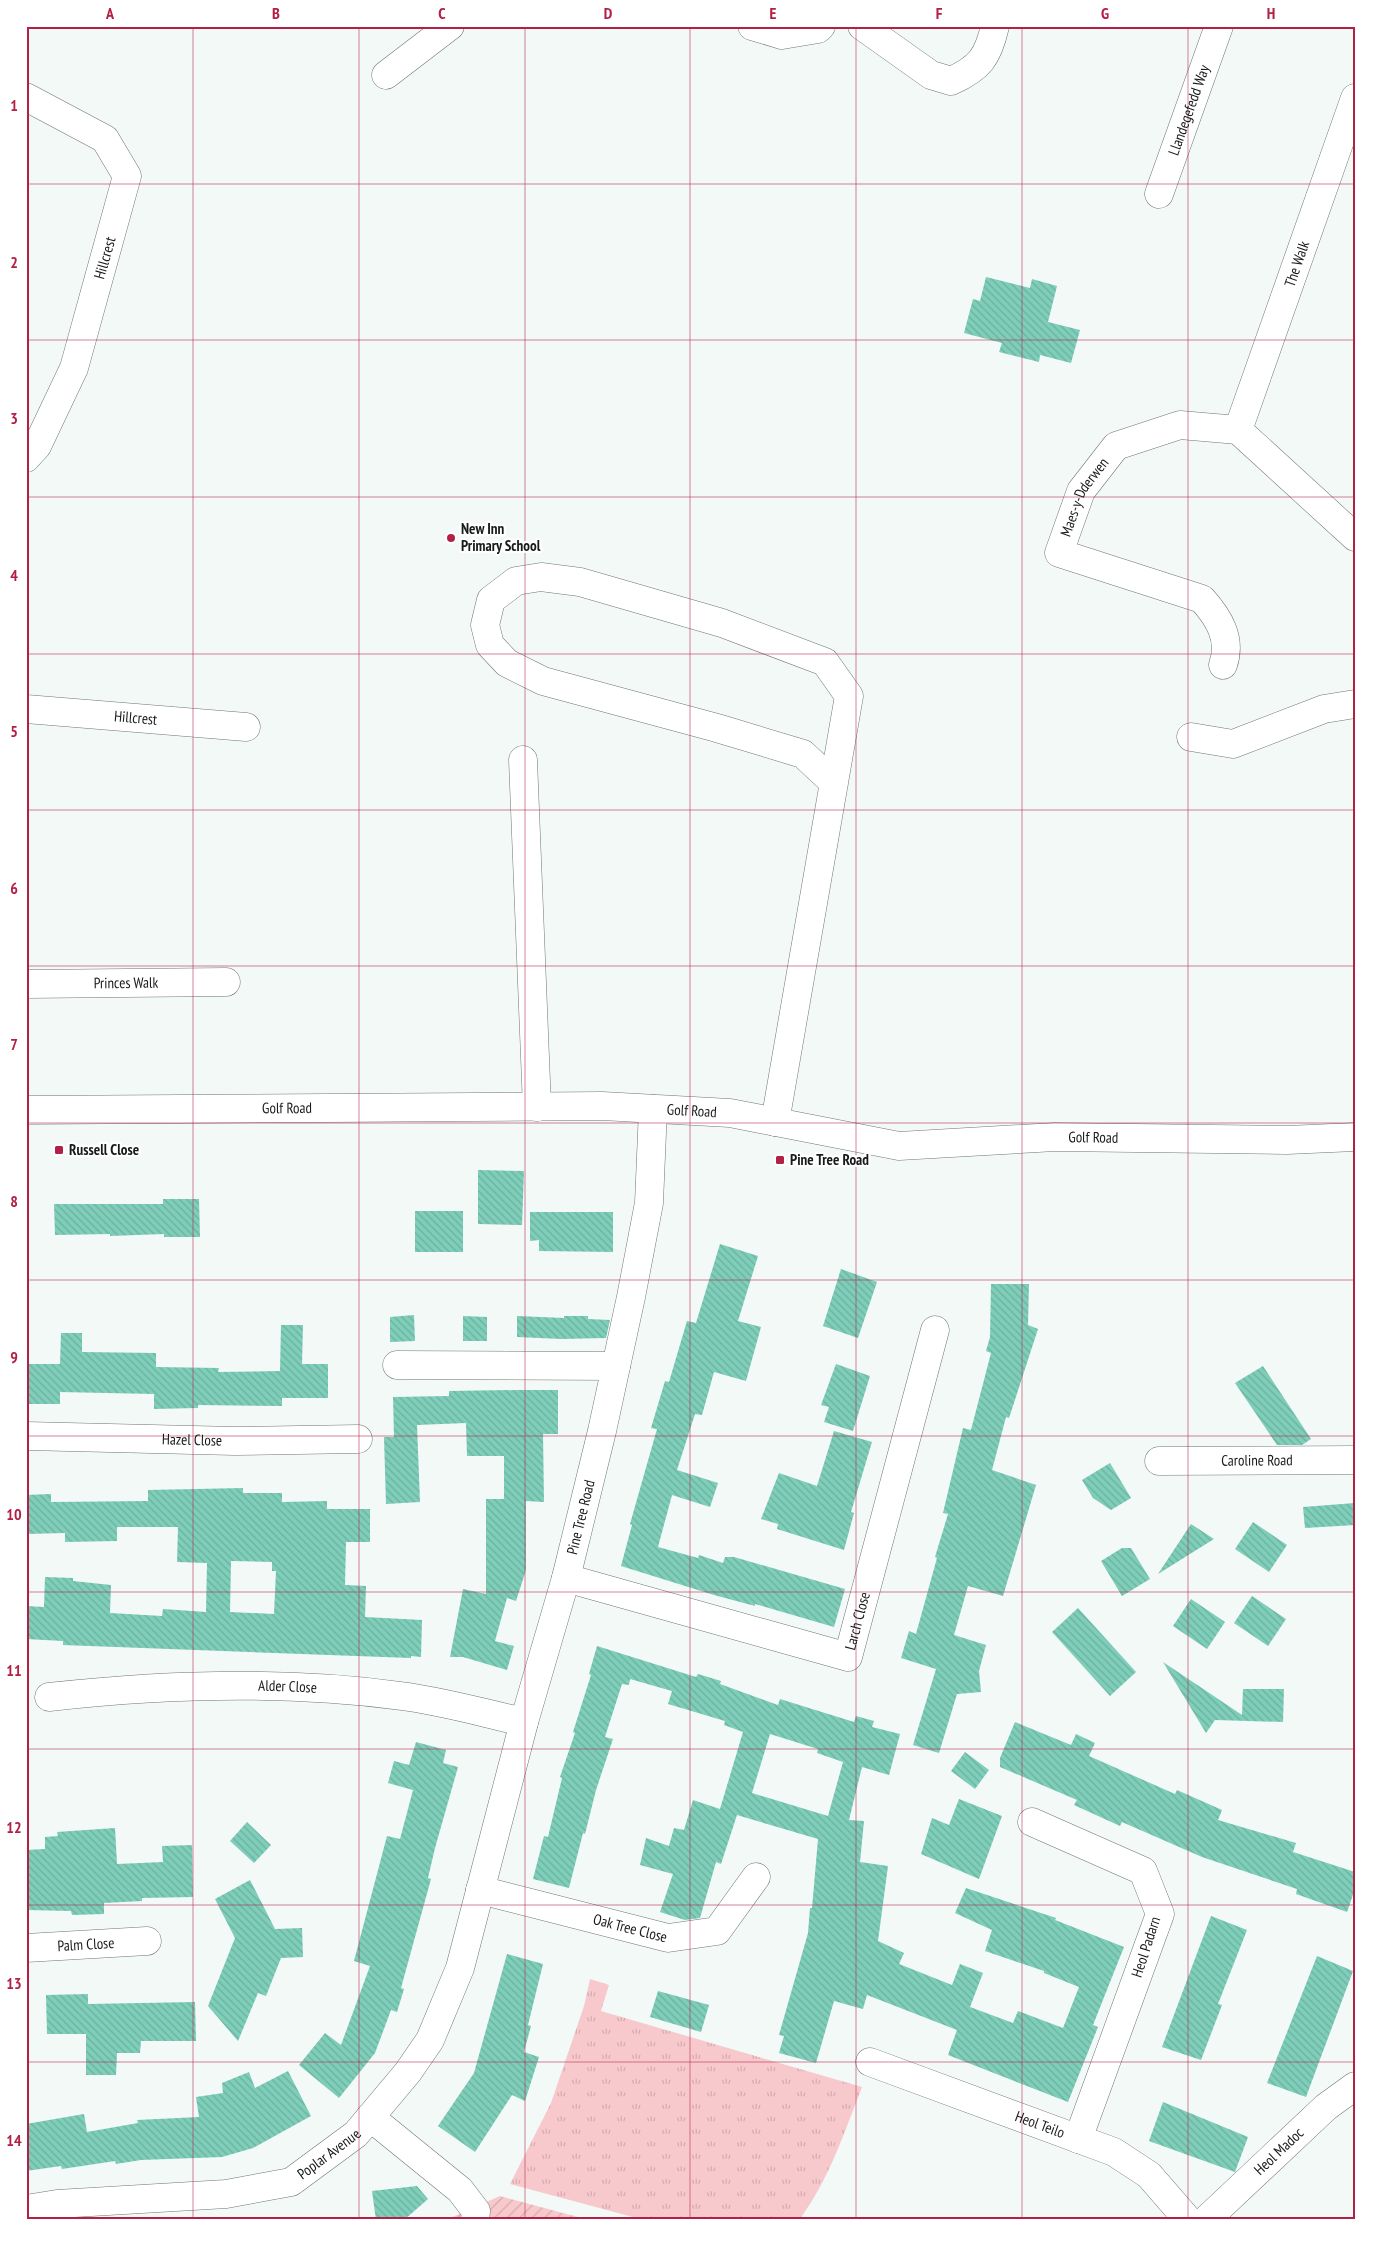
<svg xmlns="http://www.w3.org/2000/svg" width="1381" height="2246" viewBox="0 0 1381 2246" font-family="'PT Sans Narrow',sans-serif">
  <style>
    .park { fill: url(#park-tufts) }
    .garden { fill: url(#garden-furrows) }
    .building { fill: url(#building-back-hatch); fill-rule: evenodd }
    .lines { fill: none; stroke-linecap: round; stroke-linejoin: round }
    .minor-casing { stroke: #707674; stroke-width: 29 }
    .minor { stroke: #fff; stroke-width: 28 }
    .grid { fill: none; stroke: #b22045; stroke-width: 1; stroke-opacity: 0.55 }
    .poi-dot { fill: #b22045; stroke: #fff; stroke-width: 2 }
    .labels { text-anchor: middle; stroke-width: 4.5; stroke-linejoin: round; paint-order: stroke }
    .street-label { font-size: 15px; fill: #181b1a; stroke: #fff }
    .poi-label { font-size: 15px; font-weight: bold; fill: #181b1a; stroke: #fff; text-anchor: start }
    .neatline { fill: none; stroke: #b22045; stroke-width: 2 }
    .grid-label { font-size: 16px; text-anchor: middle; font-weight: bold; fill: #b22045 }
  </style>
  <defs>
    <pattern id="park-tufts" width="24" height="20" patternUnits="userSpaceOnUse" patternTransform="scale(1.25)"><rect width="24" height="20" fill="#f8c9cc"/><path d="M3 7l-1-3M5 7V3M7 7l1-3M15 17l-1-3M17 17v-4M19 17l1-3" fill="none" stroke="#d4acaf"/></pattern>
    <pattern id="garden-furrows" width="10" height="10" patternUnits="userSpaceOnUse" patternTransform="scale(1.25)"><rect width="10" height="10" fill="#f8c9cc"/><path d="M-1 1l2-2M0 10L10 0M9 11l2-2" fill="none" stroke="#d4acaf"/></pattern>
    <pattern id="building-back-hatch" width="6" height="6" patternUnits="userSpaceOnUse" patternTransform="scale(1.25)"><rect width="6" height="6" fill="#7eceb9"/><path d="M-1 5l2 2M0 0l6 6M5-1l2 2" fill="none" stroke="#6cb09e"/></pattern>
  </defs>
  <rect width="100%" height="100%" fill="#f2f9f7"/>
  <path class="park" d="M590 1979 609 1985 601 2011 862 2087C844 2133 829 2180 799 2220H644L510 2184 551 2103 584 2006Z"/>
  <path class="garden" d="M500 2196 589 2220H446Z"/>
  <path class="building" d="M986 277 1030 288 1032 279 1057 286 1048 322 1080 330 1071 363 1040 355 1039 362 999 352 1002 343 964 333 973 299 980 301Z
    M478 1170 524 1171 522 1225 478 1224Z
    M163 1199H199L200 1237H164V1234L110 1236V1234L55 1235 54 1204H163Z
    M415 1211H463V1252H415Z
    M530 1212H613V1252L539 1251V1240L530 1241Z
    M720 1244 758 1256 738 1321 761 1327 746 1381 714 1372 702 1415 695 1414 677 1470 718 1483 710 1507 672 1495 658 1547 698 1558 699 1555 723 1563 725 1557H734L845 1589 834 1627 755 1604V1606L714 1595 621 1566 632 1525 630 1524 657 1429 651 1428 665 1381 669 1382 687 1321 696 1323Z
    M841 1269 877 1282 858 1338 823 1326Z
    M991 1284H1029L1028 1325 1038 1329 1009 1418 1006 1417 992 1470 1036 1485 1003 1596 968 1586 954 1635 986 1645 979 1671 981 1692 957 1694 939 1753 913 1745 936 1669 901 1658 909 1631 916 1634 937 1558 935 1557 948 1514 943 1513 963 1428 971 1430 991 1353 986 1351 990 1337Z
    M414 1315 415 1341 390 1342V1317Z
    M463 1316 487 1317V1341H463Z
    M517 1316 564 1318V1316H588V1319L610 1320 606 1338 561 1339 517 1337Z
    M281 1325H303L302 1364H328V1398H282V1406L198 1405V1408L154 1409V1394L60 1392V1404H26V1364H60L61 1333H82V1352L156 1353V1367L219 1368 218 1372 280 1371Z
    M836 1364 870 1376 853 1431 824 1422 829 1407 821 1405Z
    M1263 1366 1311 1439 1302 1445H1277L1235 1383Z
    M517 1390H558V1434H543L544 1502 526 1501V1570L516 1601 507 1598 495 1641 514 1646 507 1670 463 1657H450L463 1589 486 1594V1499H504V1456H467L466 1423 417 1425 420 1502 386 1504 384 1437H394L393 1397 449 1396V1391Z
    M834 1431 872 1442 851 1512 854 1513 844 1550 777 1529 778 1524 761 1519 779 1473 817 1486Z
    M1110 1463 1131 1498 1111 1510 1093 1498 1082 1480Z
    M243 1488V1493H282V1502L327 1501V1509H370V1542H346L345 1585 366 1586 365 1617 422 1620 421 1657 411 1656V1658L63 1645V1641L26 1639V1606L44 1607 45 1577 73 1578V1581L111 1585 110 1613 162 1616 163 1609 206 1612 207 1563 177 1562 178 1527H117V1541L65 1542V1533L26 1534V1495L51 1494V1502L148 1501V1490ZM231 1561 272 1562V1571H276L274 1614 230 1612Z
    M1355 1503V1525L1305 1528 1303 1507Z
    M1253 1522 1287 1545 1269 1572 1235 1549Z
    M1191 1524 1214 1539 1158 1574Z
    M1122 1548H1131L1150 1579 1122 1596 1101 1561Z
    M1252 1596 1286 1619 1268 1646 1234 1623Z
    M1191 1599 1225 1622 1207 1649 1173 1626Z
    M1078 1608 1136 1672 1110 1696 1052 1632Z
    M597 1646 696 1677 698 1674 721 1681 720 1684 778 1705 780 1699 854 1722 856 1716 874 1721 872 1727 900 1734 889 1775 862 1767 849 1820 864 1821 860 1862 888 1866 878 1941 904 1953 899 1964 952 1985 960 1964 983 1973 970 2007 1013 2023 1018 2011 1063 2028 1079 1987 1044 1973V1971L985 1951 992 1930 955 1913 966 1888 1056 1918 1055 1920 1124 1947 1093 2025 1098 2027 1068 2102 948 2055 957 2030 867 1995 863 2009 834 2001 816 2063 779 2053 784 2036 779 2035 808 1933 810 1908H812L818 1839 737 1815 721 1864 716 1862 700 1918 685 1920 660 1912 673 1874 640 1865 646 1838 669 1846 674 1828 684 1830 693 1800 720 1809 743 1732 724 1725 725 1721 668 1704 672 1691 630 1679 629 1685 622 1684 605 1737 613 1739 596 1790 585 1834 583 1833 569 1888 533 1879 544 1836 548 1837 562 1778 560 1777 575 1733 573 1732 591 1675 589 1674ZM770 1734 818 1749 817 1753 843 1762 828 1816 752 1793Z
    M1163 1662 1242 1715 1243 1689H1284L1283 1722 1215 1720 1206 1733Z
    M1015 1722 1071 1745 1076 1734 1095 1743 1089 1756 1175 1794 1177 1790 1222 1810 1218 1820 1296 1843 1293 1852 1355 1872V1889L1347 1912 1296 1894 1297 1889 1202 1857 1122 1822 1120 1826 1074 1805 1077 1800 1000 1767V1758Z
    M416 1742 446 1750 443 1763 458 1767 435 1848 428 1878 431 1879 401 1988 404 1989 397 2012 391 2010 375 2053 339 2098 299 2065 325 2033 341 2045 370 1966 354 1961 387 1836 400 1839 413 1790 388 1783 394 1761 409 1765Z
    M965 1752 989 1770 975 1789 951 1771Z
    M959 1799 1002 1816 979 1879 921 1854 932 1818 949 1825Z
    M247 1822 271 1845 254 1863 230 1841Z
    M115 1828 117 1864 163 1862 162 1846 192 1845 193 1897 142 1898V1901L104 1903V1914L72 1915 71 1911 26 1910V1850L45 1849V1837L58 1836 57 1832Z
    M250 1880 275 1929 302 1928 303 1957 281 1958 266 1996 258 1993 238 2041 208 2006 235 1938 215 1899Z
    M1211 1916 1247 1930 1218 2004 1222 2005 1201 2060 1162 2047Z
    M507 1954 543 1964 528 2025 531 2026 524 2052 539 2057 525 2101 512 2095 475 2152 438 2126 474 2073Z
    M1317 1956 1353 1971 1306 2097 1267 2083Z
    M658 1991 709 2005 701 2032 650 2017Z
    M88 1994V2004L195 2002 196 2041H141L140 2053H117L116 2075H86V2034H47L46 1995Z
    M288 2071 311 2116 253 2148 222 2157 141 2160 116 2164 115 2161 62 2169 61 2166 26 2171V2124L84 2114 87 2132 138 2123 137 2120 199 2117 196 2097 223 2093 222 2083 249 2072 255 2088Z
    M1163 2102 1248 2137 1235 2172 1149 2141Z
    M417 2186 428 2199 404 2220H376L372 2191Z"/>
  <g class="lines">
    <g class="minor-casing">
      <g id="minor">
        <path d="M752 26 782 35 818 29 821 26"/>
        <path d="M862 26 931 75 951 81C980 68 988 57 995 26"/>
        <path d="M386 75 450 26"/>
        <path d="M26 97 105 139 127 176 74 368 37 446 26 458"/>
        <path d="M1355 98 1238 430 1355 537"/>
        <path id="s1" d="M1159 194 1219 26"/>
        <path id="s2" d="M1223 665C1232 639 1219 618 1202 599L1059 553 1081 491 1116 446 1180 425 1238 430"/>
        <path id="s3" d="M26 709 246 727"/>
        <path d="M1191 737 1233 744 1324 709 1355 704"/>
        <path d="M523 760 537 1107"/>
        <path id="s4" d="M26 984 226 982"/>
        <path id="s5" d="M26 1110 602 1106 730 1113 899 1146 1055 1137 1287 1140 1355 1137"/>
        <path d="M775 1122 849 696 825 662 722 623 580 582 541 577 516 581 491 600 485 625 490 645 507 663 543 681 717 728 803 754 834 783"/>
        <path d="M397 1365 616 1366"/>
        <path id="s6" d="M26 1436 235 1441 358 1439"/>
        <path id="s7" d="M1159 1461 1355 1460"/>
        <path id="s8" d="M566 1578 848 1657 935 1330"/>
        <path id="s9" d="M49 1697C166 1684 284 1680 401 1696 442 1701 483 1713 524 1722"/>
        <path d="M1032 1822 1143 1871 1160 1914 1078 2139"/>
        <path id="s10" d="M480 1890 668 1938 717 1931 756 1877"/>
        <path id="s11" d="M26 1948 147 1941"/>
        <path id="s12" d="M870 2062 1114 2152 1149 2175 1188 2220"/>
        <path d="M370 2117 460 2190 476 2211 475 2220"/>
        <path id="s13" d="M26 2209 57 2204 226 2194 291 2182 356 2134 408 2072 430 2040 460 1968 524 1722 566 1578 602 1431 631 1297 649 1203 653 1109"/>
        <path id="s14" d="M1206 2220 1326 2107 1355 2086"/>
      </g>
    </g>
    <use href="#minor" class="minor"/>
  </g>
  <path class="grid" d="M193 26V2220M359 26V2220M525 26V2220M690 26V2220M856 26V2220M1022 26V2220M1188 26V2220M26 184H1355M26 340H1355M26 497H1355M26 654H1355M26 810H1355M26 966H1355M26 1123H1355M26 1280H1355M26 1436H1355M26 1592H1355M26 1749H1355M26 1905H1355M26 2062H1355"/>
  <g class="poi-dot">
    <circle cx="451" cy="538" r="5"/>
    <rect x="54" y="1145" width="10" height="10" rx="2.5"/>
    <rect x="775" y="1155" width="10" height="10" rx="2.5"/>
  </g>
  <g class="labels">
    <g class="street-label">
      <text dy="5" stroke="none"><textPath href="#s1" startOffset="89">Llandegefedd Way</textPath></text>
      <text transform="translate(105 258) rotate(-74)" y="5">Hillcrest</text>
      <text transform="translate(1297 264) rotate(-71)" y="5">The Walk</text>
      <text dy="5" stroke="none"><textPath href="#s2" startOffset="285">Maes-y-Dderwen</textPath></text>
      <text dy="5" stroke="none"><textPath href="#s3" startOffset="110">Hillcrest</textPath></text>
      <text dy="5" stroke="none"><textPath href="#s4" startOffset="100">Princes Walk</textPath></text>
      <text dy="5" stroke="none"><textPath href="#s5" startOffset="261">Golf Road</textPath></text>
      <text dy="5" stroke="none"><textPath href="#s5" startOffset="666">Golf Road</textPath></text>
      <text dy="5" stroke="none"><textPath href="#s5" startOffset="1071">Golf Road</textPath></text>
      <text dy="5" stroke="none"><textPath href="#s6" startOffset="166">Hazel Close</textPath></text>
      <text dy="5" stroke="none"><textPath href="#s7" startOffset="98">Caroline Road</textPath></text>
      <text dy="5" stroke="none"><textPath href="#s13" startOffset="1012">Pine Tree Road</textPath></text>
      <text dy="5" stroke="none"><textPath href="#s8" startOffset="330">Larch Close</textPath></text>
      <text dy="5" stroke="none"><textPath href="#s9" startOffset="239">Alder Close</textPath></text>
      <text dy="5" stroke="none"><textPath href="#s10" startOffset="155">Oak Tree Close</textPath></text>
      <text dy="5" stroke="none"><textPath href="#s11" startOffset="60">Palm Close</textPath></text>
      <text transform="translate(1146 1947) rotate(-72)" y="5">Heol Padarn</text>
      <text dy="5" stroke="none"><textPath href="#s12" startOffset="181">Heol Teilo</textPath></text>
      <text dy="5" stroke="none"><textPath href="#s14" startOffset="100">Heol Madoc</textPath></text>
      <text dy="5" stroke="none"><textPath href="#s13" startOffset="314">Poplar Avenue</textPath></text>
    </g>
    <g class="poi-label">
      <text x="461" y="534">New Inn<tspan x="461" dy="17">Primary School</tspan></text>
      <text x="69" y="1155">Russell Close</text>
      <text x="790" y="1165">Pine Tree Road</text>
    </g>
  </g>
  <rect width="1381" height="2246" fill="none" stroke="#ffffff" stroke-width="55"/>
  <rect x="28" y="28" width="1326" height="2190" class="neatline"/>
  <g class="grid-label">
    <text x="110" y="19">A</text>
    <text x="276" y="19">B</text>
    <text x="442" y="19">C</text>
    <text x="608" y="19">D</text>
    <text x="773" y="19">E</text>
    <text x="939" y="19">F</text>
    <text x="1105" y="19">G</text>
    <text x="1271" y="19">H</text>
    <text x="14" y="111">1</text>
    <text x="14" y="268">2</text>
    <text x="14" y="424">3</text>
    <text x="14" y="581">4</text>
    <text x="14" y="737">5</text>
    <text x="14" y="894">6</text>
    <text x="14" y="1050">7</text>
    <text x="14" y="1207">8</text>
    <text x="14" y="1363">9</text>
    <text x="14" y="1520">10</text>
    <text x="14" y="1676">11</text>
    <text x="14" y="1833">12</text>
    <text x="14" y="1989">13</text>
    <text x="14" y="2146">14</text>
  </g>
</svg>
